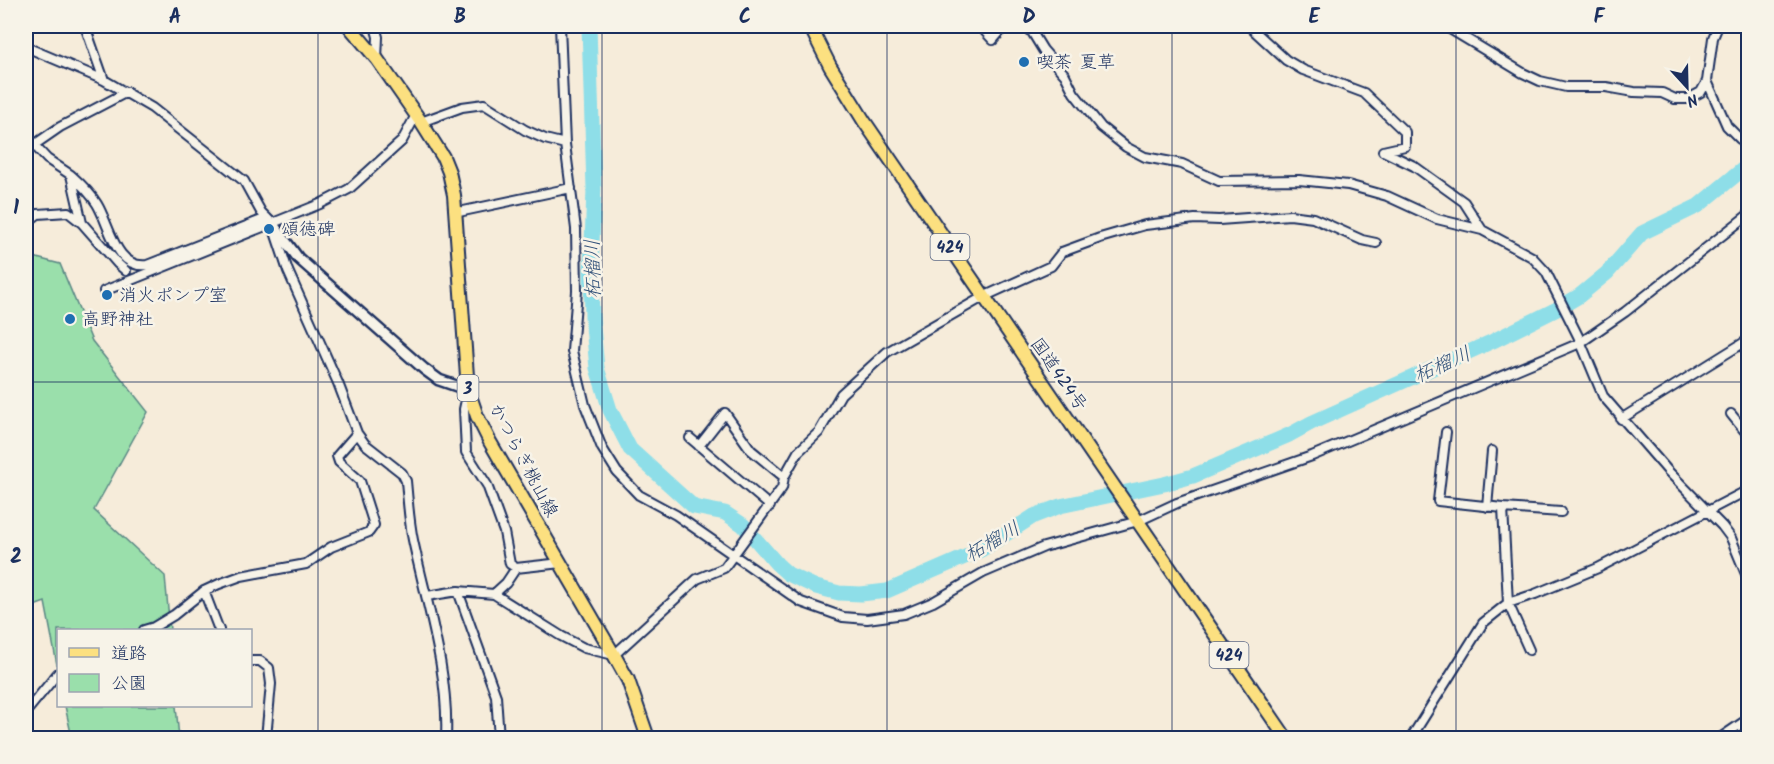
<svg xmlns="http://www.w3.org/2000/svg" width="1774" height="764" viewBox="0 0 1774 764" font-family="Kalam,'Klee One',sans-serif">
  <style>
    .green { fill: #9adfab; stroke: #5a8784; stroke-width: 1.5 }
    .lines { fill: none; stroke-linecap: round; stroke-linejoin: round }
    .stream { stroke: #6098b1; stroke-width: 2 }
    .river { stroke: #8edee8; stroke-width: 15 }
    .minor-casing { stroke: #1b2f5e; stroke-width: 12 }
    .tertiary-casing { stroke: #1b2f5e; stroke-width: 14 }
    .secondary-casing { stroke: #1b2f5e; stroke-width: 15 }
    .primary-casing { stroke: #1b2f5e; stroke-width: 16 }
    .trunk-casing { stroke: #1b2f5e; stroke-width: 16 }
    .minor { stroke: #f7f3e8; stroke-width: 8 }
    .tertiary { stroke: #f7f3e8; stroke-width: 9 }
    .secondary { stroke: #f7f3e8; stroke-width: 10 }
    .primary { stroke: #fce080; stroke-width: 12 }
    .trunk { stroke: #fce080; stroke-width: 12 }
    .grid { fill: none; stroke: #1b2f5e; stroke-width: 1.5; stroke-opacity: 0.55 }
    .poi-dot { fill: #1f6fb2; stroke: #f7f3e8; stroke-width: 2 }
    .labels { text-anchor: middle; stroke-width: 5; stroke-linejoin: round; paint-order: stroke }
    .shield { fill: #f7f3e8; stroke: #5d6a87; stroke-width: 1.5 }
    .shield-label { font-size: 16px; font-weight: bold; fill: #1b2f5e }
    .poi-label { font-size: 18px; fill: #1b2f5e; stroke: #f7f3e8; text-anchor: start }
    .street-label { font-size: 18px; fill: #1b2f5e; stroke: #f7f3e8 }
    .water-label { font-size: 20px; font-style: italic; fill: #32527a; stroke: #f7f3e8 }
    .neatline { fill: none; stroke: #1b2f5e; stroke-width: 2 }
    .grid-label { font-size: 20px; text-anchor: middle; font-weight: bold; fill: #1b2f5e }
  </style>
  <rect width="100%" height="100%" fill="#f6ecda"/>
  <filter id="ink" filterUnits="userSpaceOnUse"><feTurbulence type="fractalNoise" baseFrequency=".0167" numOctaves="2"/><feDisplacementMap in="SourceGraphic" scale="12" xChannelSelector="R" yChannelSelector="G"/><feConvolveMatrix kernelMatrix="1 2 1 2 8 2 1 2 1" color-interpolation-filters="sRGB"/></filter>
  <g filter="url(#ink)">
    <path class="green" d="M33 257 60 264 92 341 148 412 94 510 165 576 170 630H58V670L45 602 26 609V258Z
      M65 706H176L179 738H72Z"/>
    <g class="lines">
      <path class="stream" d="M1729 738 1740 728"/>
      <path class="river" d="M589 26 594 189 591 272 592 316 597 368 610 410 630 449 694 507 725 513 743 525 777 564 788 574 816 587 839 593 861 594 887 591 981 550 1034 516 1060 506 1164 484 1193 476 1289 435 1311 423 1493 341 1557 309 1579 296 1607 273 1642 233 1698 206 1748 165"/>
      <g class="minor-casing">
        <path id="minor" d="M85 26 104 80
          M375 26 378 37 377 59
          M560 26 565 144 576 229 577 291 572 351 585 405 602 448 617 472 639 495 676 515 801 602 843 617 867 619 904 614 933 602 983 573 1044 547 1138 521 1177 503 1312 456 1580 343 1625 312 1748 215
          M980 26 993 40 1005 26
          M1021 26 1032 32 1043 50 1065 75 1074 93 1101 127 1126 147 1145 157 1182 164 1219 181 1299 180 1348 185 1387 196 1437 219 1482 230 1532 257 1546 272 1578 336 1603 396 1668 471 1722 526 1731 538 1748 579
          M1249 26 1286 60 1303 70 1364 93 1405 132V146L1383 151
          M1445 26 1523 73 1540 81 1566 87H1606L1634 92 1662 93 1675 99H1688L1701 92 1707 81
          M1718 26 1713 38 1707 81 1727 126 1740 139 1748 144
          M26 47 104 80 152 108 244 181 261 212 272 223 288 271 338 383 357 433 365 444 402 473 406 481C408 501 409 521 413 540 427 606 449 671 446 738
          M421 122 462 107 484 104 525 130 545 139 565 144
          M1383 151 1414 166 1464 202 1482 230
          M72 176C81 184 91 194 97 204 110 225 115 269 147 265L267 218
          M454 213 571 188
          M82 223 118 264 126 271
          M26 237 30 220 38 214 68 212 82 223 71 175 47 159 34 145 60 127 127 92
          M104 291 320 204 349 189 402 141 416 115
          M468 391 464 409 466 452 487 485 504 532 510 564 516 568
          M1731 414 1748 435
          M1621 419 1748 340
          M1446 432 1438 501 1503 508 1508 603 1529 650
          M690 438 770 506
          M699 446 725 413 751 450 784 477
          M1487 507 1492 451
          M1503 508 1561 512
          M204 591 219 630
          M458 591 496 696 499 738
          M494 594 506 583 516 568 561 563
          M427 596 458 591 494 594 561 636 584 648 614 655 697 579 724 568 782 488 784 477 798 452 819 432 841 394 887 352 983 297 1051 266 1062 252 1100 238 1145 225 1195 219 1219 220 1290 215 1313 218 1362 240 1376 243
          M144 630 154 627 174 615 204 591 219 584 241 576 306 564 331 547 369 532 374 525 360 481 339 462 337 456 357 433
          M250 661H260L269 668 271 684 266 738
          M26 712 58 673
          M1411 738 1483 623 1508 603 1535 594 1598 568 1748 490
          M1720 738 1748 719"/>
      </g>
      <g class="tertiary-casing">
        <path id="tertiary" d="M272 223 298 258 424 369 439 380 468 390"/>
      </g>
      <g class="secondary-casing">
        <path id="secondary" d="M1742 738 1748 724"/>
      </g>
      <g class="primary-casing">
        <path id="primary" d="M349 26 377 59 421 122 443 157 449 172 454 195 468 390 477 416 490 442 614 655 628 680 648 738"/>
      </g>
      <g class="trunk-casing">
        <path id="trunk" d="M810 26 830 66 864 121 1286 738"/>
      </g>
      <use href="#minor" class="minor"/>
      <use href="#tertiary" class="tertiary"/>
      <use href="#secondary" class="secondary"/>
      <use href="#primary" class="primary"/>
      <use href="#trunk" class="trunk"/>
    </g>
  </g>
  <path class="grid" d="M318 26V738M602 26V738M887 26V738M1172 26V738M1456 26V738M26 382H1748"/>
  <g class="poi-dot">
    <circle cx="1024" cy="62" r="6"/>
    <circle cx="269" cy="229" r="6"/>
    <circle cx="107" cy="295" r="6"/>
    <circle cx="70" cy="319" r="6"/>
  </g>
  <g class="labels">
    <g class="shield">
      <rect x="930.5" y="234" width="39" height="26" rx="4.5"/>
      <rect x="457.5" y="375" width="21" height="26" rx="4.5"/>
      <rect x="1209.5" y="642" width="39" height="26" rx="4.5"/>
    </g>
    <g class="shield-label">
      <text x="950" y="253">424</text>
      <text x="468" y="394">3</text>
      <text x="1229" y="661">424</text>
    </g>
    <g class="poi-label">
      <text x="1036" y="68">喫茶 夏草</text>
      <text x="281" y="235">頌徳碑</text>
      <text x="119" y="301">消火ポンプ室</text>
      <text x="82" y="325">高野神社</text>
    </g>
    <g class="street-label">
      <text transform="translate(1059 374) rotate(55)" y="6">国道424号</text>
      <text transform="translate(524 460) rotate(62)" y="6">かつらぎ桃山線</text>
    </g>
    <g class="water-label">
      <text transform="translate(592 269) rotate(-91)" y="7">柘榴川</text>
      <text transform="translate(1442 364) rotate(-24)" y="7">柘榴川</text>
      <text transform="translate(992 541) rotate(-30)" y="7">柘榴川</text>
    </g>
  </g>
  <rect width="1774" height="764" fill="none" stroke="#f7f3e8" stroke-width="66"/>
  <rect x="57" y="629" width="195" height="78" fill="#f7f3e8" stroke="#9fa5b1" stroke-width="1.5"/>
  <rect x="69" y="648" width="30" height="9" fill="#fce080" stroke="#9fa5b1" stroke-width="1.5"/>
  <text x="111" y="659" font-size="18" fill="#1b2f5e">道路</text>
  <rect x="69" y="674" width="30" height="18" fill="#9adfab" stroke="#9fa5b1" stroke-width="1.5"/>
  <text x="111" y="689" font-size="18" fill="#1b2f5e">公園</text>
  <g transform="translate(1687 87) rotate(158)" stroke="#f7f3e8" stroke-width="4.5" paint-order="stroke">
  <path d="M0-4.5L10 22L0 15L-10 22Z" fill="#1b2f5e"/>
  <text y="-9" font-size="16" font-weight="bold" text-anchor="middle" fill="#1b2f5e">N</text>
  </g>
  <rect x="33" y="33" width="1708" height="698" class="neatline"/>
  <g class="grid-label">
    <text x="175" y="23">A</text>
    <text x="460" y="23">B</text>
    <text x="745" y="23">C</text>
    <text x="1029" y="23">D</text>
    <text x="1314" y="23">E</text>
    <text x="1599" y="23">F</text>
    <text x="16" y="214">1</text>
    <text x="16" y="563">2</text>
  </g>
</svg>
